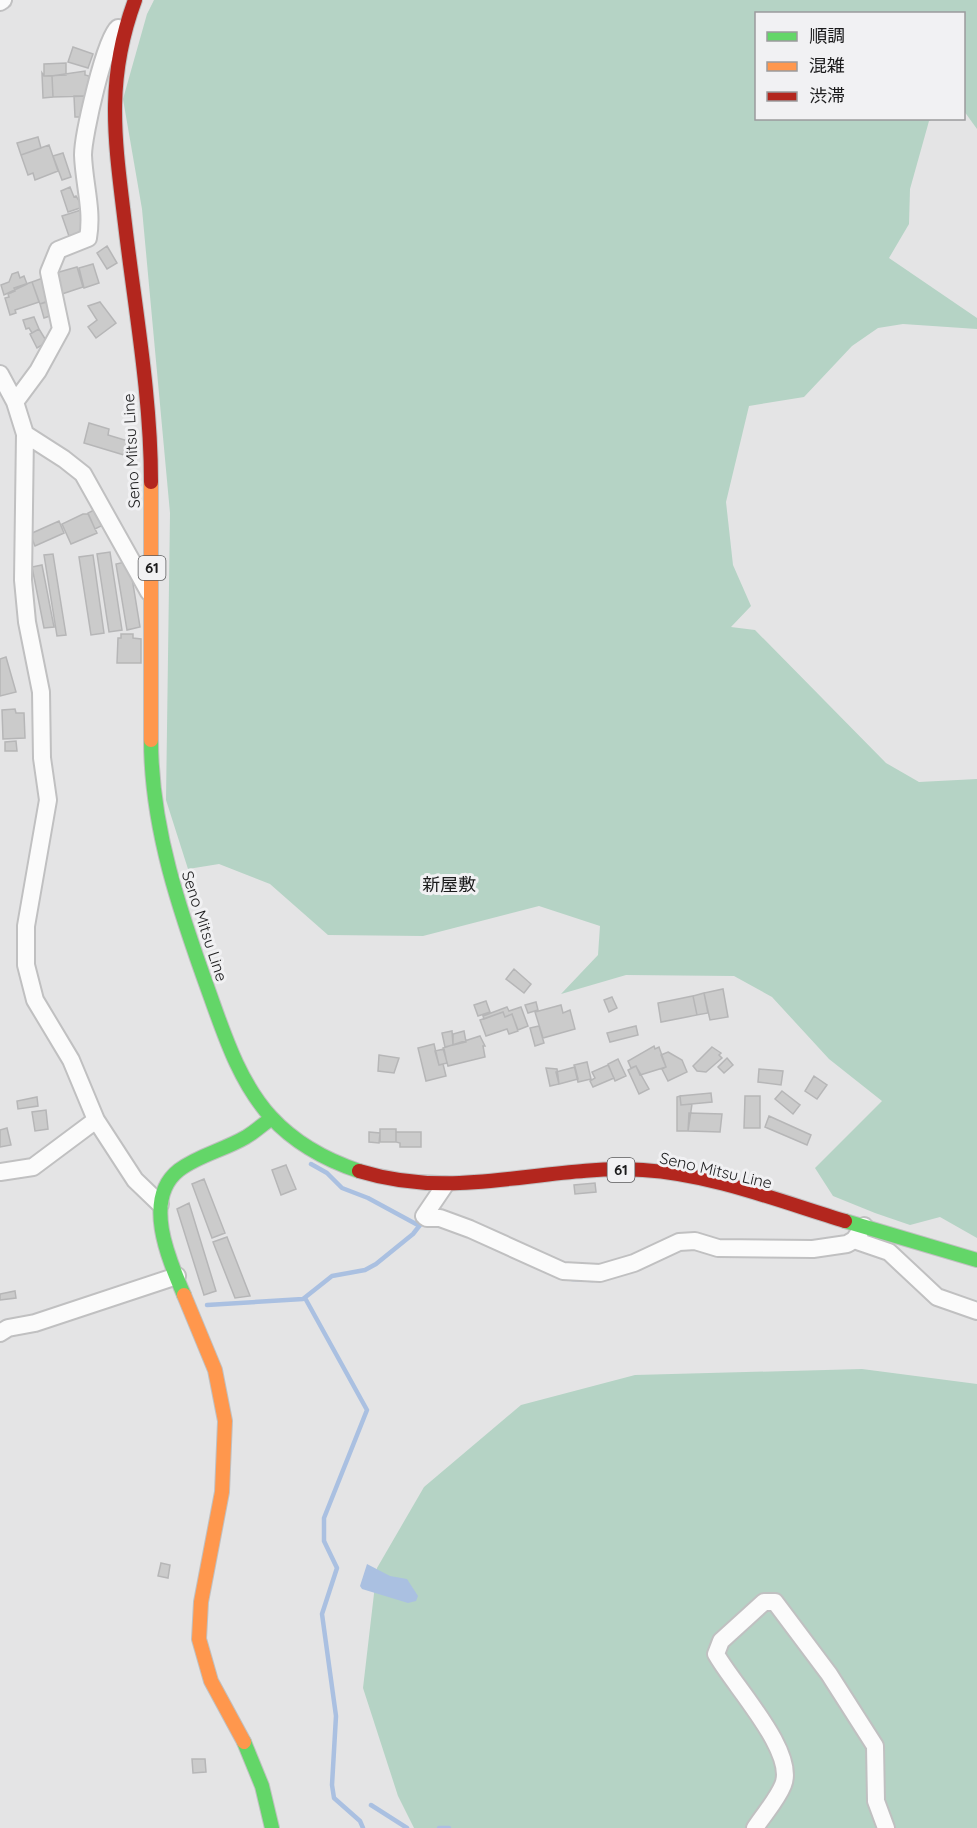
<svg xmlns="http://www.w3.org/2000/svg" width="977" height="1828" viewBox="0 0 977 1828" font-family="Quicksand,'Noto Sans JP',sans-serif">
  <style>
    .green { fill: #b5d3c5 }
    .water { fill: #aac0e1 }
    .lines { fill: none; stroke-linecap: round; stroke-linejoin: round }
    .stream { stroke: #aac0e1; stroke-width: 4.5 }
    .building { fill: #cbcbcb; stroke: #b6b6b7; stroke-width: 1.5 }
    .street-casing { stroke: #c0c0c1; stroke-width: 20 }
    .fast-casing { stroke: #c0c0c1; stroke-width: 16 }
    .slow-casing { stroke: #c0c0c1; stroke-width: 16 }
    .jam-casing { stroke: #c0c0c1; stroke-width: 16 }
    .street { stroke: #fbfbfb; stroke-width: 16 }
    .fast { stroke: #63d668; stroke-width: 14 }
    .slow { stroke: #ff974d; stroke-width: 14 }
    .jam { stroke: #b3261e; stroke-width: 14 }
    .labels { text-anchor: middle; stroke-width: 6; stroke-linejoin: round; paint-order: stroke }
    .shield { fill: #f1f1f3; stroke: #5b5b5c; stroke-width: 1.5 }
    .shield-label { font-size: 15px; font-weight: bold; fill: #1b1b1c }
    .street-label { font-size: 16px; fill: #1b1b1c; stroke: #f1f1f3 }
    .neighbourhood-label { font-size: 18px; fill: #1b1b1c; stroke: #f1f1f3 }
  </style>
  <rect width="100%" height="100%" fill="#e4e4e5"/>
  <path class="green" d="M154 0H977V129L964 111V14H756V118L933 119 929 121 910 189 909 224 889 258 977 318V329L903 324 878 328 852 346 804 397 749 406 726 502 733 565 751 606 731 627 755 630 886 763 919 782 977 779V1238L940 1217 910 1225 875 1213 833 1196 815 1168 882 1101 829 1059 772 997 734 976 626 975 561 994 598 955 600 926 539 906 423 936 328 935 270 884 219 864 188 869 166 800 170 513 142 209 123 99 147 14Z
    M862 1369 977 1384V1828H414L398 1796 363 1688 377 1568 424 1487 521 1405 635 1375Z"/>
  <path class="water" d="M367 1564 390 1576 407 1579 418 1596 416 1601 408 1603 362 1589 360 1586Z"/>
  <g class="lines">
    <path class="stream" d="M311 1164 327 1173 342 1188 368 1198 416 1224H426
      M572 1279 593 1280
      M305 1298 367 1410 324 1518V1541L337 1568 322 1614 336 1716 332 1785 334 1798 360 1821 363 1828
      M207 1305 303 1299 332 1276 365 1270 376 1264 413 1234 420 1225
      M371 1805 407 1828
      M439 1828H449"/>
  </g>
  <path class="building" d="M73 47 93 54 88 68 68 62Z
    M66 63V75L44 76V64Z
    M85 71V75L89 76 90 96 53 97 52 76Z
    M42 73 44 76H52L53 97 43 98Z
    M74 96H88L86 117H75Z
    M38 137 41 148 21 155 17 143Z
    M49 145 58 171 35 180 33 173 28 175 21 155Z
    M63 153 71 177 62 180 53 156Z
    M70 187 74 197 76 196 83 207 68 212 61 191Z
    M81 210 84 228 70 239 62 216Z
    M107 246 117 263 107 269 97 253Z
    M93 264 99 283 84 288 79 268Z
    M77 267 83 287 59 295 52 274Z
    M18 272 20 278 24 276 27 284 4 295 1 285 9 282 12 274Z
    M43 278 50 301 40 304 32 282Z
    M32 282 39 302 15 310 16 313 10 315 5 298 9 297 8 294 15 291 14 288Z
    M48 301 53 315 44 318 40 304Z
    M100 302 116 323 96 338 88 327 97 320 88 306Z
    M34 317 39 329 32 333 29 328 26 329 23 320Z
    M39 329 47 342 37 348 30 334Z
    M89 423 109 429 108 435 128 441 124 455 84 443Z
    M98 508 105 524 95 529 88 513Z
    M83 514H88L97 533 71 544 62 524Z
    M59 521 64 533 35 546 30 534Z
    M110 552 122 630 109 632 97 554Z
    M53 554 66 635 57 636 44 555Z
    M93 555 104 633 91 635 79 557Z
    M125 562 132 578 140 627 127 630 116 564Z
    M42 565 54 627 44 628 32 567Z
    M121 634H133V638L141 639V663H117L118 638H121Z
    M6 657 16 692 0 696V659Z
    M15 709 16 713H24L25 738 3 739 2 710Z
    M16 741 17 751H5V742Z
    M514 969 531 984 524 993 506 979Z
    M723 989 728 1017 710 1020 704 993Z
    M704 993 708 1013 697 1015 693 996Z
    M693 996 697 1015 661 1022 658 1003Z
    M612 997 617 1008 609 1012 604 1000Z
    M486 1001 490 1012 478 1016 474 1005Z
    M536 1002 538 1010 528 1013 525 1005Z
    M561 1005 563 1013 570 1010 575 1029 543 1038 535 1012Z
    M507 1007 509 1011 521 1007 528 1026 518 1030 512 1014 505 1017 503 1012 484 1019 483 1016Z
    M503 1012 505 1017 512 1014 518 1031 509 1034 507 1029 486 1036 480 1020Z
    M539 1026 544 1043 535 1046 530 1028Z
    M636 1026 638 1035 610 1042 607 1033Z
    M452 1031 453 1045 445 1047 442 1033Z
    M464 1031 466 1042 453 1045V1034Z
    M480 1036 485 1046H483L485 1057 448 1066 443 1048Z
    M434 1044 439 1065 443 1064 446 1076 426 1081 418 1048Z
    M654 1046 655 1049 659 1047 666 1067 640 1075 636 1066 631 1068 628 1061Z
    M712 1047 721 1053 719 1055 722 1058 706 1072 697 1071 693 1066Z
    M444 1049 447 1063 439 1065 435 1051Z
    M668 1052 682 1060 687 1072 668 1081 662 1069 666 1067 661 1055Z
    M379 1055 399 1058 394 1073 378 1071Z
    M727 1058 733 1065 724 1073 718 1067Z
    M618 1059 626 1076 615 1081 608 1064Z
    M587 1062 591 1079 578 1082 574 1065Z
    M608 1065 614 1078 593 1087 590 1081 595 1078 592 1072Z
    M636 1066 649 1089 639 1094 628 1070Z
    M575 1067 578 1079 559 1084 556 1072Z
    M546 1068 557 1069 559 1084 550 1086Z
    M759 1069 783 1071 781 1085 758 1082Z
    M814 1076 827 1085 817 1099 805 1091Z
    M782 1091 800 1105 793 1114 775 1099Z
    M711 1093 712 1102 681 1105 680 1096Z
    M680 1096 681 1105 692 1104 688 1131H677V1097Z
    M745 1096H760V1128H744Z
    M37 1097 38 1106 18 1109 17 1101Z
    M46 1110 48 1129 35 1131 32 1112Z
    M689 1113 722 1114 720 1132 688 1131Z
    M769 1116 811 1135 807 1145 765 1127Z
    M7 1128 11 1145 0 1147V1130Z
    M380 1129H396V1142H380Z
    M369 1132 380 1133 379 1143 369 1142Z
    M396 1132H421V1147H400V1143L396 1142Z
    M286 1165 296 1189 281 1195 272 1170Z
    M204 1179 225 1233 212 1238 192 1184Z
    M595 1183 596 1192 575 1194 574 1185Z
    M189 1203 216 1291 204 1295 177 1209Z
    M227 1237 250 1296 235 1298 213 1242Z
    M15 1291 16 1298 0 1300V1294Z
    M161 1563 170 1565 168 1578 158 1576Z
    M192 1759H205L206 1772 193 1773Z"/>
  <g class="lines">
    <g class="street-casing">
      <path id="street" d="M0 2 3 0
        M0 374 15 402 25 434 23 580 27 622 41 692 42 758 48 800 26 926V965L35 1000 71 1060 96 1120 135 1180 160 1204
        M15 402 38 371 61 329 49 272 58 250 88 238C93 210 84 184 83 155 83 136 105 38 118 28
        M25 434 64 459 83 474 149 592
        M0 1172 33 1167 96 1120
        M445 1185 424 1216 427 1218H440L470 1229 563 1271 600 1273 634 1263 679 1242 695 1241 718 1248 813 1249 847 1244 854 1240 864 1226
        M854 1240 889 1252 937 1297 977 1311
        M0 1333 8 1328 35 1323 177 1276
        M755 1828C764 1814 777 1800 783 1785 797 1752 733 1685 716 1654L721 1641 764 1602H775L829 1674 875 1746 876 1801 886 1828"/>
    </g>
    <g class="fast-casing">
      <path id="fast" d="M151 740C151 828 180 912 210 995 225 1037 240 1083 271 1117 294 1142 326 1160 359 1171
        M845 1221 977 1260
        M184 1295C169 1260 142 1199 179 1170 199 1155 224 1150 246 1137 255 1132 263 1124 272 1118
        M244 1742 262 1786 272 1828"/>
    </g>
    <g class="slow-casing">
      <path id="slow" d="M151 482V740
        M184 1295 215 1370 225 1421 222 1492 201 1602 199 1639 211 1681 244 1742"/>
    </g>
    <g class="jam-casing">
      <path id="jam" d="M135 0C105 81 115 141 125 224 135 309 151 396 151 482
        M359 1171C460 1202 543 1164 643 1170 711 1174 779 1201 845 1221"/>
    </g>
    <use href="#street" class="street"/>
    <use href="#fast" class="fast"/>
    <use href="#slow" class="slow"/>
    <use href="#jam" class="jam"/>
  </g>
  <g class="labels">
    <g class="shield">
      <rect x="138.5" y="556" width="27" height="24" rx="4.5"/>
      <rect x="607.5" y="1158" width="27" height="24" rx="4.5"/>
    </g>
    <g class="shield-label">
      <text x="152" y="573">61</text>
      <text x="621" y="1175">61</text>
    </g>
    <g class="street-label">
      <text transform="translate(131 451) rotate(-93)" y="6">Seno Mitsu Line</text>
      <text transform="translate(205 926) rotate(72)" y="6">Seno Mitsu Line</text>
      <text transform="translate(716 1170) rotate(13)" y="6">Seno Mitsu Line</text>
    </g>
    <g class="neighbourhood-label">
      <text x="449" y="891">新屋敷</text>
    </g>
  </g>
  <rect x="755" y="12" width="210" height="108" fill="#f1f1f3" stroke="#9b9b9d" stroke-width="1.5"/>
  <rect x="767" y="32" width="30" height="9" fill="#63d668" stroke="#9b9b9d" stroke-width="1.5"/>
  <text x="809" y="42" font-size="18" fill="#1b1b1c">順調</text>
  <rect x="767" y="62" width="30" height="9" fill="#ff974d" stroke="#9b9b9d" stroke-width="1.5"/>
  <text x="809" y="72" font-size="18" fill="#1b1b1c">混雑</text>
  <rect x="767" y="92" width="30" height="9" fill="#b3261e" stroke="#9b9b9d" stroke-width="1.5"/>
  <text x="809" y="102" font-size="18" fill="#1b1b1c">渋滞</text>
</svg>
